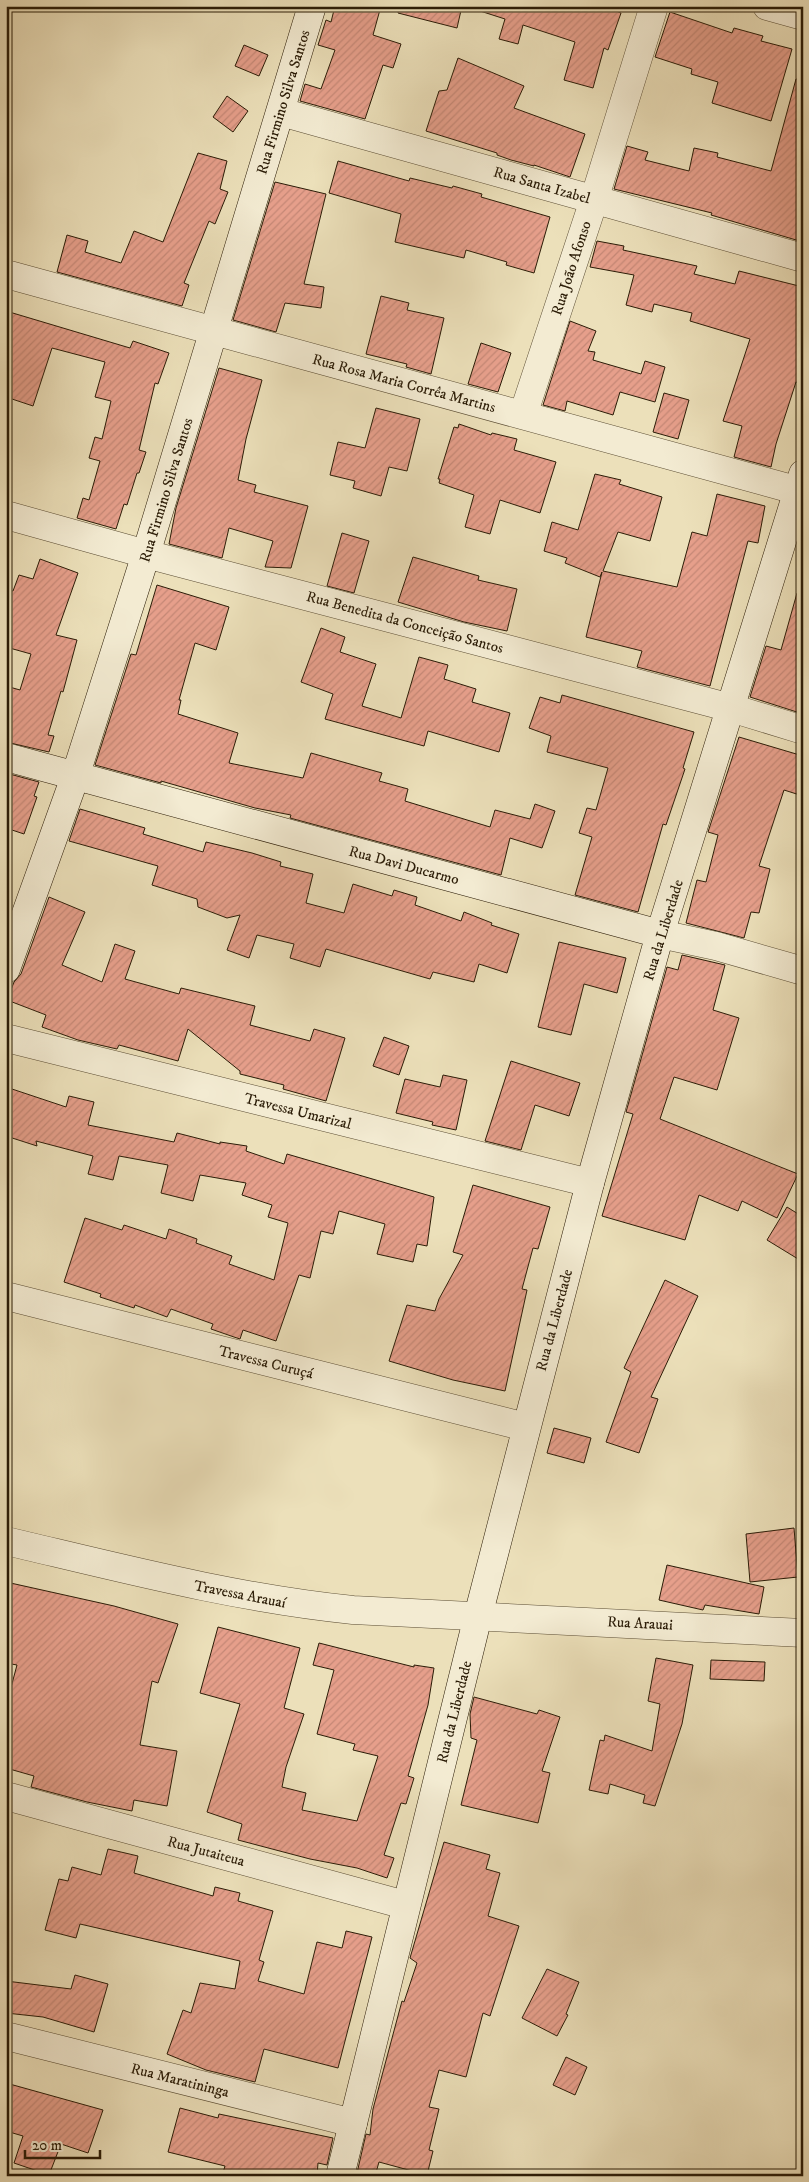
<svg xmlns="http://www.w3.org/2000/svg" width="809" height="2182" viewBox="0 0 809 2182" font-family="'IM FELL DW Pica',serif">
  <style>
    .building { fill: url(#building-hatch); stroke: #2b1c07 }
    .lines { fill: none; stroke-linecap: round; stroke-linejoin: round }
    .street-casing { stroke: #5b4d34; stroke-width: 29 }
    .secondary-casing { stroke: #2b1c07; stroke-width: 29 }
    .street { stroke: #f3ebd2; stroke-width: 28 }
    .secondary { stroke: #f3ebd2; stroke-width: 28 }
    .labels { text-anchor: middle; stroke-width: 4; stroke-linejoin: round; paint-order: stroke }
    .street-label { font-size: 15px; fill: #2b1c07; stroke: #f3ebd2 }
  </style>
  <defs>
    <pattern id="building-hatch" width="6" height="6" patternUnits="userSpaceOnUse" patternTransform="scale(1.25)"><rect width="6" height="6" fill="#e69f8b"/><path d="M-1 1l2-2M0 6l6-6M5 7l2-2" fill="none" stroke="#c58876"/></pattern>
  </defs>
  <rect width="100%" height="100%" fill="#ece0ba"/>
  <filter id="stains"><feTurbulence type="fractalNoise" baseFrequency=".004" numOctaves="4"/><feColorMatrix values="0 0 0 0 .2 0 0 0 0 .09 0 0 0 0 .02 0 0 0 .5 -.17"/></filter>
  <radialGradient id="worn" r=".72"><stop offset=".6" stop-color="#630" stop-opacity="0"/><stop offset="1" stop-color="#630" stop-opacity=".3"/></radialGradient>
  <path class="building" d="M335 6H381L373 35 401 44 393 68 383 65 365 119 300 101 305 84 321 89 335 50 318 45 326 20 331 22Z
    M399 6H462L457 28 398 13Z
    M477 6H604L621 13 608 50 604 48 593 88 564 80 575 42 523 25 518 44 499 39 505 19 477 10Z
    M670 12 732 33 734 28 763 36 761 41 792 49 771 121 712 103 718 82 691 74 692 69 655 57Z
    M244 45 268 55 259 76 235 66Z
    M458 58 524 86 514 108 585 134 570 177 534 165V166L511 160 497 155V153L426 131 439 91 447 90Z
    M796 79 803 80V242L711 215 712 213 614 189 627 146 648 152 645 160 689 171 694 148 718 153 717 157 771 171Z
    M227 96 248 111 233 132 213 117Z
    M198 153 227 161 220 189 228 192 215 224 209 221 184 283 189 285 182 306 57 272 67 235 88 241 85 252 121 263 134 231 163 242Z
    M338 161 409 181 410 178 452 188 453 186 482 194 481 197 550 217 534 273 506 265 507 262 466 250 464 258 395 242 401 214 329 193Z
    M275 182 326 194 304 284 324 287 321 308 285 303 276 332 233 320Z
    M597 241 624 246 623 250 697 266 694 274 735 284 739 271 803 287V384L796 382 776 444 771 467 734 457 742 426 723 421 750 339 690 321 692 313 654 304 652 312 626 305 634 275 590 267Z
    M381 296 409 303 407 310 444 318 431 374 406 367 407 364 366 354Z
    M6 311 130 348 133 341 169 353 158 384 155 383 139 450 146 452 139 473H137L127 505 124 504 116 529 77 518 83 498 89 500 100 461 89 458 95 437 102 439 111 401 95 397 105 362 52 348 33 406 6 397Z
    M570 321 596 331 588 351 595 352 593 360 641 374 645 361 665 367 655 402 620 392 613 415 567 401 565 411 543 405Z
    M481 343 511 353 498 392 468 384Z
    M219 368 262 380 246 439 238 480 256 485 254 492 308 506 291 568 265 567 273 541 229 528 222 558 169 544 176 508Z
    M664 393 689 400 678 439 653 432Z
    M376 408 420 419 407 471 389 467 381 496 353 488 355 481 330 475 338 442 365 448Z
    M459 424 491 435 492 433 517 439 514 450 556 462 540 513 500 500 490 534 465 527 474 495 439 483 440 479H438L454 427 458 428Z
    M595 474 621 480 619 484 662 497 650 541 618 532 603 571 677 587 692 532 707 536 717 494 765 506 758 543 748 541 710 686 637 667 642 651 586 637 602 572 600 577 565 563 567 558 544 551 552 522 578 530Z
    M342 533 369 541 354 593 327 586Z
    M413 557 479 576 478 580 517 589 507 631 464 622 398 602Z
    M40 559 78 573 56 635 77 640 63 692 61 691 48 735 54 736 49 752 6 742V686L20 690 31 654 6 647V590L13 591 19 575 33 579Z
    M157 585 229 607 216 650 195 643 179 700H181L178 714 238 733 229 763 303 778 311 753 382 773 379 781 408 789 405 801 490 827 495 810 530 819 535 804 555 811 542 848 510 838 501 875 290 818 291 815 255 808 161 781V783L95 765 131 654 136 655Z
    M797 593H803V714L750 697 766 646 781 650Z
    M321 628 345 637 340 652 376 664 362 706 401 718 419 657 448 665 444 679 476 689 472 702 510 713 499 752 428 731 424 746 325 719 333 694 301 682Z
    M562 695 694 732 683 768 685 769 666 825 663 824 638 912 575 895 592 837 579 833 587 808 596 810 608 768 547 752 551 736 529 728 540 697 560 703Z
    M739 737 803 756V796L784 790 759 866 770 869 759 913 751 912 744 938 686 923 697 880 706 882 718 835 708 832Z
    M6 773 39 782 34 796 37 797 24 834 6 828Z
    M80 809 145 828 143 834 203 852 206 842 252 853 281 862 280 866 313 874 306 903 344 913 353 884 392 896 394 890 417 897 415 905 461 921 464 912 492 923 491 925 519 934 507 973 479 964 474 982 433 972 430 979 326 949 320 967 290 958 294 944 257 935 249 958 227 950 240 915 227 918 198 907 197 899 152 885 158 866 69 841Z
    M49 897 85 912 62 965 102 982 115 944 135 951 125 979 179 994 181 988 255 1006 250 1025 310 1041 314 1029 345 1038 326 1101 283 1089 284 1085 240 1074V1071L188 1029 178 1061 119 1045 117 1049 78 1040 42 1027 46 1015 7 1000 14 982 21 974Z
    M559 942 626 958 617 993 584 984 571 1035 538 1027Z
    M682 955 725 965 713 1010 739 1018 717 1090 674 1077 660 1119 798 1174 777 1218 742 1201 738 1211 699 1195 685 1240 602 1216 633 1114 626 1112 667 967 678 970Z
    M384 1037 409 1046 399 1075 373 1066Z
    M511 1061 580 1083 569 1116 535 1105 521 1150 485 1141Z
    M443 1075 467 1080 456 1130 432 1125 433 1122 396 1113 405 1079 440 1087Z
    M6 1087 66 1107 69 1096 94 1102 88 1125 174 1142 177 1133 220 1144V1142L247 1146 246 1151 284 1164 287 1154 434 1197 427 1246 417 1244 413 1262 377 1254 385 1224 339 1211 333 1234 321 1231 310 1278 299 1275 276 1341 243 1330 240 1339 234 1337 211 1329 213 1324 171 1309 167 1317 135 1305 134 1308 100 1297 101 1294 64 1282 85 1218 122 1230 124 1225 166 1239 169 1229 197 1239 196 1243 232 1256 229 1264 274 1280 288 1223 268 1217 272 1205 242 1195 246 1183 200 1175 193 1201 161 1193 168 1165 119 1156 113 1180 88 1174 93 1156 36 1141 37 1146 6 1136Z
    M473 1185 550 1207 538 1249 533 1248 522 1289 527 1290 505 1391 453 1380 389 1361 407 1305 435 1311 439 1299 463 1255 453 1252Z
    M787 1207 803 1217V1262L767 1240Z
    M665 1280 698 1296 651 1397 658 1399 639 1453 606 1442 631 1372 624 1368Z
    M554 1428 591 1438 584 1463 547 1453Z
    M794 1528 798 1577 750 1582 746 1534Z
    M667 1565 764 1587 759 1614 705 1605 703 1610 659 1600Z
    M6 1582 114 1606 178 1624 158 1683 152 1681 140 1745 177 1751 167 1806 134 1800 132 1811 87 1802 31 1787 34 1776 6 1768V1706L17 1665 6 1663Z
    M218 1627 300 1648 284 1708 304 1714 286 1767 282 1787 306 1793 302 1810 357 1821 378 1756 353 1750 355 1744 317 1734 334 1670 313 1665 319 1643 414 1667V1665L434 1668 428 1705 408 1776 414 1778 406 1804 401 1803 384 1855 394 1858 387 1878 357 1868 310 1859 238 1840 242 1824 207 1812 240 1704 200 1693Z
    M656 1658 693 1665 682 1724 655 1806 643 1803 645 1795 610 1784 608 1794 589 1790 600 1740 604 1741 605 1735 652 1751 660 1704 648 1701Z
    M711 1660 765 1662 764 1681 710 1679Z
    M474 1697 537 1714 539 1710 560 1717 542 1771 550 1773 538 1823 461 1805 477 1740 471 1738 470 1714Z
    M444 1842 490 1855 486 1869 500 1873 488 1916 519 1926 490 2016 483 2013 466 2077 439 2070 429 2107 439 2109 429 2150 433 2151 427 2175 379 2162 375 2176H367L357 2173 366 2134 370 2135 373 2109 402 2001 404 2002 417 1963 410 1958Z
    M108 1849 138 1856 134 1873 213 1896 215 1887 240 1893 238 1901 273 1911 259 1960 264 1962 258 1981 304 1994 317 1942 342 1948 346 1931 372 1937 338 2068 264 2049 255 2082 206 2070 167 2054 183 2010 191 2013 200 1983 235 1989 240 1961 80 1924 76 1938 45 1930 59 1879 68 1881 72 1867 101 1875Z
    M547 1969 579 1982 566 2014 568 2015 557 2036 522 2018Z
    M75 1975 108 1984 94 2032 43 2017 6 2013V1981L71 1989Z
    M566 2057 587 2067 575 2095 553 2085Z
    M6 2083 103 2110 88 2153 61 2144 49 2175 14 2163 23 2136 6 2131Z
    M180 2108 218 2118 219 2114 333 2138 327 2165 318 2163 317 2176H222L225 2166 168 2152Z"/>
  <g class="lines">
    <g class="street-casing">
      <path id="street" d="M767 6 803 16
        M281 112 803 258
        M6 274 803 492
        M523 415 594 200 654 6
        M6 515 146 554 731 708 803 730
        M660 934 716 946 803 971
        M6 1038 590 1183
        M6 1296 526 1427
        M6 1541C121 1568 235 1598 353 1610L803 1633
        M6 1796 405 1905
        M6 2036 353 2123"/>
    </g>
    <g class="secondary-casing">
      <path id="secondary" d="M6 757 660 934
        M6 969 75 777 146 554 312 6
        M340 2176 478 1616 590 1183 660 934 803 474"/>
    </g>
    <use href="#street" class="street"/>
    <use href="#secondary" class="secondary"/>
  </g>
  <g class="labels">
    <g class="street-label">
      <text transform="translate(283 102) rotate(-73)" y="5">Rua Firmino Silva Santos</text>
      <text transform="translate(542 185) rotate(16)" y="5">Rua Santa Izabel</text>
      <text transform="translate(571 268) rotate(-72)" y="5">Rua João Afonso</text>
      <text transform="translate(404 383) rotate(15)" y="5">Rua Rosa Maria Corrêa Martins</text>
      <text transform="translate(166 490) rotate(-73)" y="5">Rua Firmino Silva Santos</text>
      <text transform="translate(405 622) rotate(15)" y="5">Rua Benedita da Conceição Santos</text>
      <text transform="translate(404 865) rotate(15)" y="5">Rua Davi Ducarmo</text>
      <text transform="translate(663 930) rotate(-73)" y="5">Rua da Liberdade</text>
      <text transform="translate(298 1111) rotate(14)" y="5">Travessa Umarizal</text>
      <text transform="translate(554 1320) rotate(-75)" y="5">Rua da Liberdade</text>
      <text transform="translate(266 1362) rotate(14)" y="5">Travessa Curuçá</text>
      <text transform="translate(240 1594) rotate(11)" y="5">Travessa Arauaí</text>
      <text transform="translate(640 1623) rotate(3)" y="5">Rua Arauai</text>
      <text transform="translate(454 1712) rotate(-76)" y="5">Rua da Liberdade</text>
      <text transform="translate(206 1851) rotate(15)" y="5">Rua Jutaiteua</text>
      <text transform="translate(180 2080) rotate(14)" y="5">Rua Maratininga</text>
    </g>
  </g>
  <rect width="809" height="2182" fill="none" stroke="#ece0ba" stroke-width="25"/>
  <rect x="8" y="8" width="794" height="2167" fill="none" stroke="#2b1c07" stroke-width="2.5"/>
  <rect x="12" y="12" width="784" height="2157" fill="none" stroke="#2b1c07"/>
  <path d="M25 2150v8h75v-8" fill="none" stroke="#2b1c07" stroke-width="2.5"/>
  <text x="32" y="2150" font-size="15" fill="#2b1c07" stroke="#f3ebd2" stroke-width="4" paint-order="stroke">20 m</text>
  <rect width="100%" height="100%" filter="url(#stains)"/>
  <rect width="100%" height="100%" fill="url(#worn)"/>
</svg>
